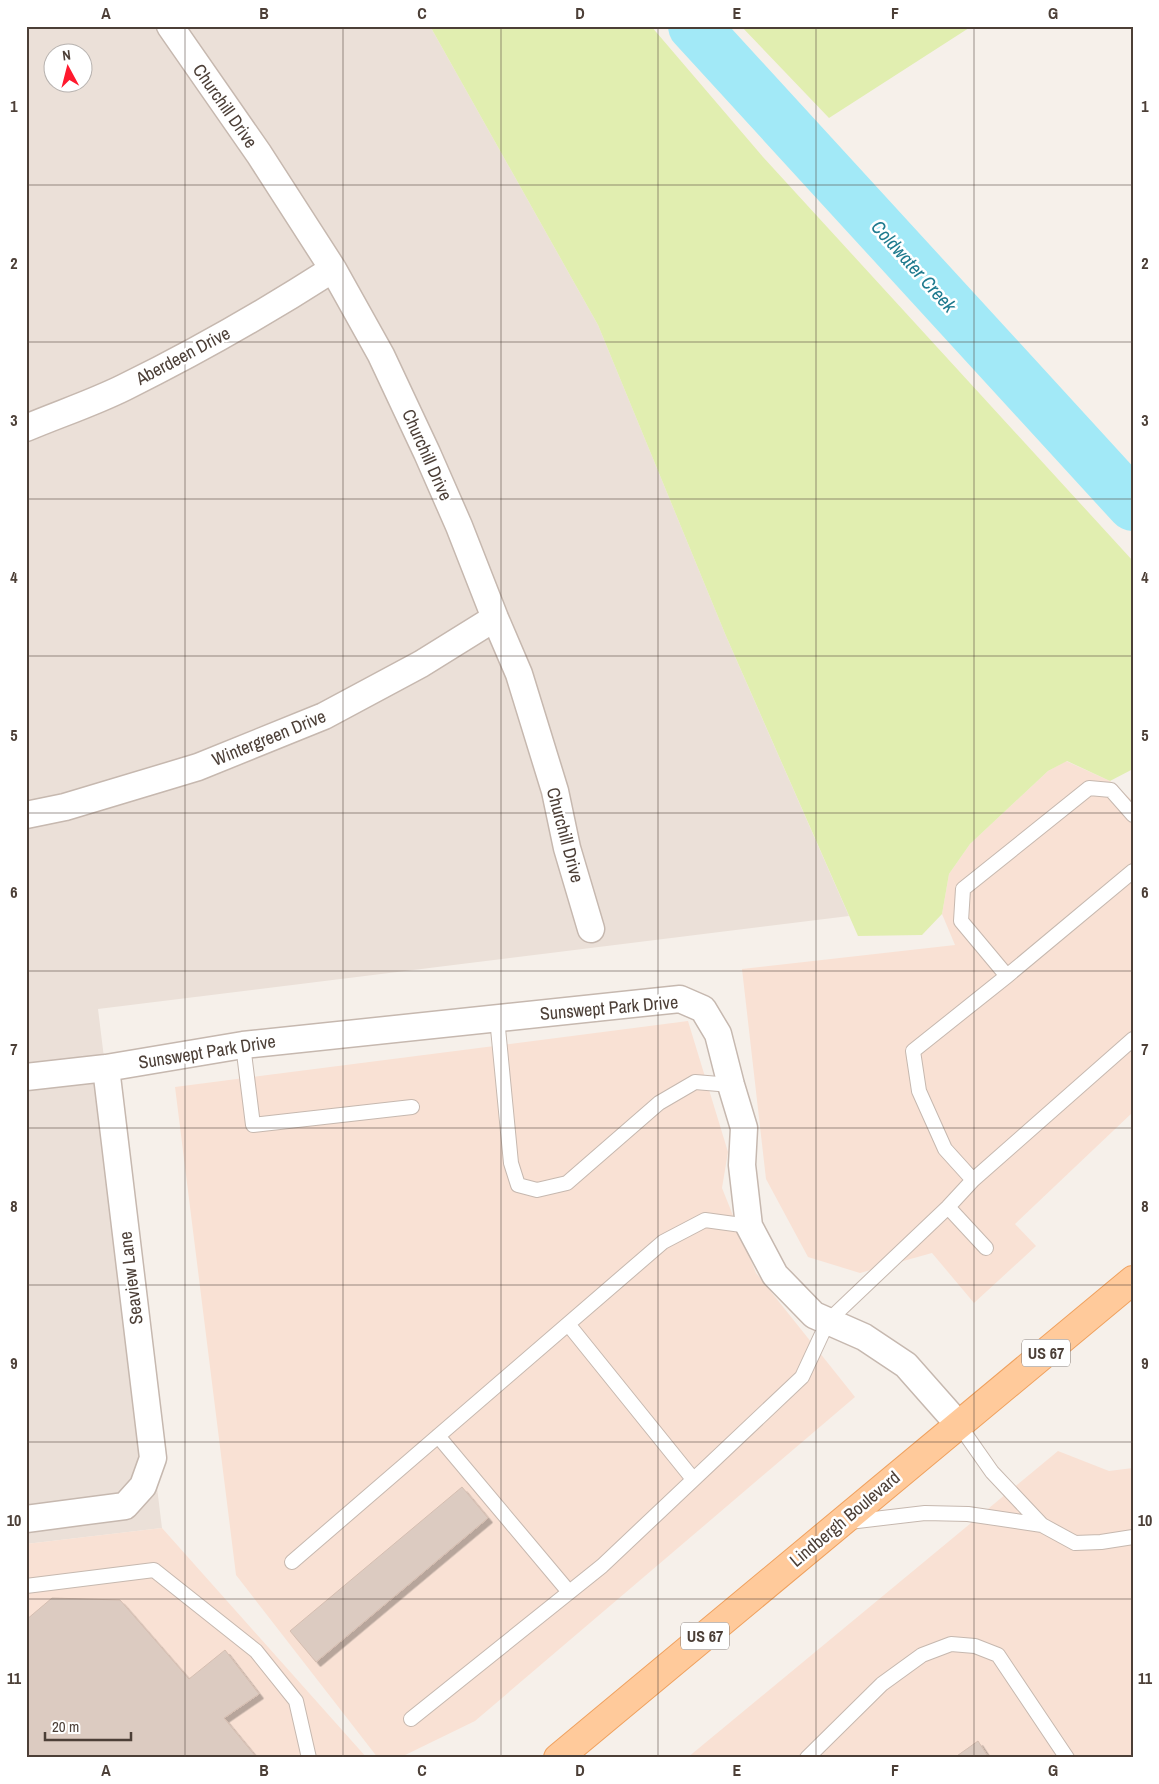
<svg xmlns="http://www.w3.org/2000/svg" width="1159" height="1784" viewBox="0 0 1159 1784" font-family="'Archivo Narrow',sans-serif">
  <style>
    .residential { fill: #ebe0d8; fill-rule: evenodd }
    .commercial { fill: #f9e1d4 }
    .green { fill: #e1eeb0 }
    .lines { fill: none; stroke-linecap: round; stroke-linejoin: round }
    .river { stroke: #a2e9f7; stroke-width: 52 }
    .building { fill: #dccbc1; stroke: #d5beb1; filter: url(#shadow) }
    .lane-casing { stroke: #c6b8af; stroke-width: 16 }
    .street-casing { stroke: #c6b8af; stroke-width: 29 }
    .primary-casing { stroke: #efa15f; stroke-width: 30 }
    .lane { stroke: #fff; stroke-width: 14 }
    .street { stroke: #fff; stroke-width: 26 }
    .primary { stroke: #ffca9b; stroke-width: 28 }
    .grid { fill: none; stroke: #4c3f37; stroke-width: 1; stroke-opacity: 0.55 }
    .labels { text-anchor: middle; stroke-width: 5; stroke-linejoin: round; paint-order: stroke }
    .shield { fill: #fff; stroke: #827973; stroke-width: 1 }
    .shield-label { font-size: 16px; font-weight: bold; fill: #4c3f37 }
    .street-label { font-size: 18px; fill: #4c3f37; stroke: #fff }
    .water-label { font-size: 19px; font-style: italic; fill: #1e7a8e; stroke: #fff }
    .neatline { fill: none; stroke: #4c3f37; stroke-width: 2 }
    .grid-label { font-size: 16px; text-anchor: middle; font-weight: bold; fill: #4c3f37 }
  </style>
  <defs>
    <filter id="shadow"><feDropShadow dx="4.5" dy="4.5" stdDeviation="0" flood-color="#0004"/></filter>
  </defs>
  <rect width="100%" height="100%" fill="#f6f0ea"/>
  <path class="residential" d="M26 26H430L598 325 726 636 849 916 98 1009 162 1528 26 1544ZM52 52H82V82H52Z"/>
  <path class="commercial" d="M1066 761 1110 781 1133 801V1112L1015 1224 1036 1246 974 1303 932 1253 860 1273 808 1257 766 1179 742 969 955 945 942 914 949 874 970 844 1048 771Z
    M688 1021 728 1152 722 1188 756 1273 855 1397 475 1721 399 1758H378L236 1575 175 1087Z
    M1058 1451 1109 1471 1133 1468V1758H687Z
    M162 1528 367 1758H26V1544Z"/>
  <path class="green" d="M430 26H651L763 157 1133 561V769L1110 781 1067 761 1048 771 970 844 949 874 942 914 922 935 858 936 726 636 598 325Z
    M741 26H972L829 118Z"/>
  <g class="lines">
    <path class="river" d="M694 26 1133 505"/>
  </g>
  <path class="building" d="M462 1487 488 1518 316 1662 290 1631Z
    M52 1598 120 1600 189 1679 225 1650 259 1694 224 1718 257 1758H26V1620Z
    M978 1741 989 1758H954Z"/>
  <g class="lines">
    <g class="lane-casing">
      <path id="lane" d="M1133 871 1007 976 913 1051 919 1091 945 1149 973 1180 1133 1039
        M1007 976 961 921 963 889 1089 788 1111 790 1133 815
        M497 1018 511 1163 518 1185 537 1190 567 1183 659 1103 695 1082 731 1085
        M243 1045 253 1125 412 1107
        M948 1207 986 1248
        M568 1324 693 1479
        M959 1425 992 1472 1042 1525 1075 1543 1101 1542 1133 1537
        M438 1436 569 1592
        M849 1522 925 1513 968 1514 1042 1525
        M292 1562 663 1242 705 1220 749 1226
        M26 1586 154 1570 256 1651 296 1701 309 1758
        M411 1719 602 1566 802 1377 828 1321 948 1207 973 1180
        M807 1758 882 1684 922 1655 951 1644 975 1646 998 1655 1067 1758"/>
    </g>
    <g class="street-casing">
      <path id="street" d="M170 26 259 154 333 269 381 355 427 453 459 526 495 618 519 674 555 791 567 848 591 929
        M26 428C59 414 93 403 125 387 196 352 266 312 333 269
        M26 815 65 807 198 767 324 716 421 664 495 618
        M26 1077 106 1068 243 1045 680 999 703 1009 718 1034 731 1085 744 1128 742 1165 749 1226 775 1275 814 1315 864 1337 906 1365 959 1425
        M26 1519 125 1506 143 1486 153 1458 106 1068"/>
    </g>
    <g class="primary-casing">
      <path id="primary" d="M558 1758 1133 1280"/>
    </g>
    <use href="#lane" class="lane"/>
    <use href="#street" class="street"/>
    <use href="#primary" class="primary"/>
  </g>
  <path class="grid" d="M185 26V1758M343 26V1758M501 26V1758M658 26V1758M816 26V1758M974 26V1758M26 185H1133M26 342H1133M26 499H1133M26 656H1133M26 813H1133M26 971H1133M26 1128H1133M26 1285H1133M26 1442H1133M26 1599H1133"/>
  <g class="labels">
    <g class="shield">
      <rect x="1022" y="1339.5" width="48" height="27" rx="4"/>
      <rect x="681" y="1622.5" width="48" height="27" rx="4"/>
    </g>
    <g class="shield-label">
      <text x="1046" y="1359">US 67</text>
      <text x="705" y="1642">US 67</text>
    </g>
    <g class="street-label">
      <text transform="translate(225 106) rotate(55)" y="6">Churchill Drive</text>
      <text transform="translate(183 356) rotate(-28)" y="6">Aberdeen Drive</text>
      <text transform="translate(427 455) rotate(66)" y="6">Churchill Drive</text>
      <text transform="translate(269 738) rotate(-22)" y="6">Wintergreen Drive</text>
      <text transform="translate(565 835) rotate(75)" y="6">Churchill Drive</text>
      <text transform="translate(609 1008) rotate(-5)" y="6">Sunswept Park Drive</text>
      <text transform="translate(207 1052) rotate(-9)" y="6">Sunswept Park Drive</text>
      <text transform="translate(131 1278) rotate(-97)" y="6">Seaview Lane</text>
      <text transform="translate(845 1519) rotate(-40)" y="6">Lindbergh Boulevard</text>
    </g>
    <g class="water-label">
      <text transform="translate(914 266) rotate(48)" y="7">Coldwater Creek</text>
    </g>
  </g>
  <rect width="1159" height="1784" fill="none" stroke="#ffffff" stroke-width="55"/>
  <g transform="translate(68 68) rotate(353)"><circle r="24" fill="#ffffff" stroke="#b7b2af"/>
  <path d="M0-4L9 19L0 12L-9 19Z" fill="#ff192e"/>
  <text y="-8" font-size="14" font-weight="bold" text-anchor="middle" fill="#4c3f37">N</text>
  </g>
  <path d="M45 1732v8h86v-8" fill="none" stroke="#4c3f37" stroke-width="2.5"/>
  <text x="52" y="1732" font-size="15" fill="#4c3f37" stroke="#ffffff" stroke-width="4" paint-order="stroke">20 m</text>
  <rect x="28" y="28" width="1104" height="1728" class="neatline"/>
  <g class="grid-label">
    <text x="106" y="19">A</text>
    <text x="264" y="19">B</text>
    <text x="422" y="19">C</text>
    <text x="580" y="19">D</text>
    <text x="737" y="19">E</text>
    <text x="895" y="19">F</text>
    <text x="1053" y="19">G</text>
    <text x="14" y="112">1</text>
    <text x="1145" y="112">1</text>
    <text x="14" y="269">2</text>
    <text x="1145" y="269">2</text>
    <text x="14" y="426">3</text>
    <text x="1145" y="426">3</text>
    <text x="14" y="583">4</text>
    <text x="1145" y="583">4</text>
    <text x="14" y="741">5</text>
    <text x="1145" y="741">5</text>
    <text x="14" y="898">6</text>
    <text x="1145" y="898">6</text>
    <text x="14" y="1055">7</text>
    <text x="1145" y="1055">7</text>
    <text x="14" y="1212">8</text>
    <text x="1145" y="1212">8</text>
    <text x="14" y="1369">9</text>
    <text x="1145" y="1369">9</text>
    <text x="14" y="1526">10</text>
    <text x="1145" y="1526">10</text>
    <text x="14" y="1684">11</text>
    <text x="1145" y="1684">11</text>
    <text x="106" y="1776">A</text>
    <text x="264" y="1776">B</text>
    <text x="422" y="1776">C</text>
    <text x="580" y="1776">D</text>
    <text x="737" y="1776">E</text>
    <text x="895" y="1776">F</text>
    <text x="1053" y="1776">G</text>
  </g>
</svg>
